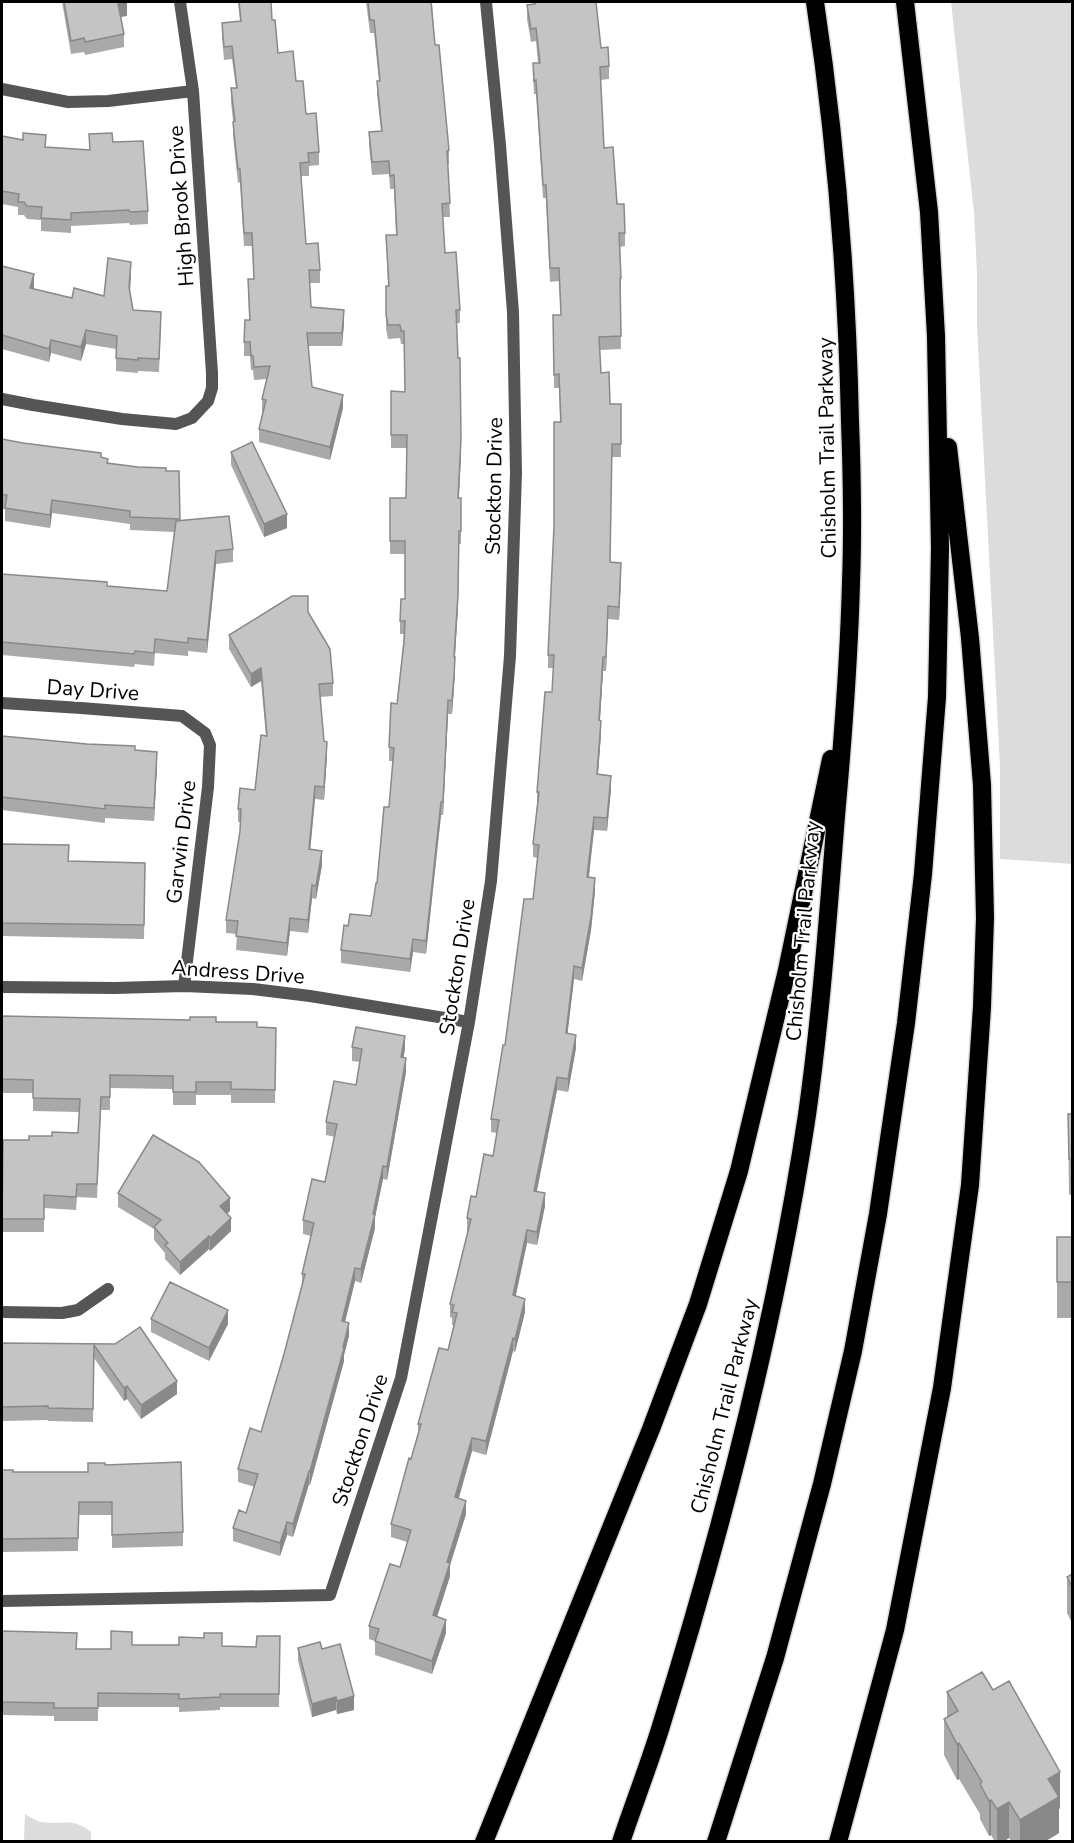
<svg xmlns="http://www.w3.org/2000/svg" width="1074" height="1843" viewBox="0 0 1074 1843" font-family="'Nunito Sans',sans-serif">
  <style>
    .green { fill: #dcdcdc }
    .lines { fill: none; stroke-linecap: round; stroke-linejoin: round }
    .highway-casing { stroke: #dbdbdb; stroke-width: 21 }
    .street { stroke: #555; stroke-width: 12 }
    .highway { stroke: #000; stroke-width: 18 }
    .wall { fill: #a9a9a9 }
    .shaded-wall { fill: #898989 }
    .building { fill: #c4c4c4; stroke: #898989; stroke-width: 1.5 }
    .labels { text-anchor: middle; stroke-width: 4.5; stroke-linejoin: round; paint-order: stroke }
    .street-label { font-size: 21px; fill: #000; stroke: #fff }
  </style>
  <rect width="100%" height="100%" fill="#fff"/>
  <path class="green" d="M951 2H1072V864L1000 859V766L977 327V274L974 213Z
    M25 1814C30 1817 36 1821 41 1822 62 1825 73 1817 91 1832V1841H24Z"/>
  <g class="lines">
    <g class="highway-casing">
      <path id="highway" d="M484 1842 651 1429 698 1304 739 1171 787 970 831 759
        M621 1842C634 1803 649 1765 661 1726 723 1527 776 1321 807 1115 821 1016 828 916 836 816 843 738 849 660 851 582 853 529 852 475 850 422 847 281 836 141 815 2
        M716 1842 775 1658 822 1484 853 1351 878 1214 906 1023 923 874 937 697 940 548 936 336 929 212 905 2
        M838 1842 895 1630 942 1388 970 1185 982 1007 985 918 982 785 970 638 948 447"/>
    </g>
    <path class="street" d="M2 89 68 102 108 101 193 91
      M2 399 33 405 122 419 176 424 192 418 208 401 212 388V373L193 91 180 2
      M2 703 81 708 182 716 205 733 210 745 208 787 184 986
      M2 987 115 988 184 986 253 989 310 996 469 1022
      M2 1312 62 1313 78 1310 108 1289
      M2 1601 330 1595 401 1378 469 1022 491 881 510 656 516 473 513 312 500 145 486 2"/>
    <use href="#highway" class="highway"/>
  </g>
  <path class="wall" d="M62 2H126L127 16 121 17 124 34V47L85 55 84 52 71 54Z
    M238 2H271L272 20 278 53 296 81 319 152V165L309 166V176H301L306 244 320 270V283H310L311 307 344 323 342 346H308L312 387 343 408 330 460 259 442V429L263 413 262 412V399L267 379 254 380 253 370H251L250 356H244V342L249 320 248 279H254L252 246H244L240 182 238 183 236 165 233 135V121L231 102V88H236L232 59 224 60 222 36V23L240 21Z
    M366 2H432L435 45 449 150V164H448L450 217H443L445 253 460 310V323H456L461 453 459 498H461V544H459L458 607 455 657V671L454 689 452 714H448L443 815H441L426 954 413 952 410 972 341 963V950L348 926 371 916 377 883 389 807 393 761H389V747L397 704 404 634H400V621L405 599V554H390V498H406L407 448H391V391L405 392 404 344H401L400 338 388 339 386 329V286H388L386 235H396L394 189H390L389 174 372 175 369 145V132L381 131 377 94V81H379L374 33H370Z
    M533 2H596L601 48 609 66V79L600 80 604 148 625 233V246L620 247 621 278V291H620L621 349 600 350 601 373 610 404H621V457H612L610 562 621 576 619 620 608 619 606 671H603L600 720 601 734 598 774 611 789 607 831 594 830 589 877 595 891 591 930 582 981 574 979 567 1034 576 1048 568 1092 557 1090 537 1191 545 1206 537 1245 527 1243 515 1296 525 1312 515 1352 513 1351 486 1455 472 1451 459 1498 466 1514 450 1565V1576L437 1617 446 1633 432 1674 375 1655V1641L369 1639V1626L400 1567 407 1542 391 1537V1524L418 1436V1424L448 1350 454 1325H452V1318L450 1317V1304L468 1232 467 1231V1218L493 1156 497 1133 491 1132V1119L533 899 538 858 533 857V844L537 805V792L552 692 554 668H548V655L560 422 559 388H554L553 315H561L559 281 550 282 546 198H543L536 94H534L533 77V63H538L536 41 531 42 527 19V5H533Z
    M89 134 113 142 148 211V224L130 225 129 223 71 226V233L41 231V220L27 219 24 215H18V207L2 204V136L46 147 90 150Z
    M2 266 34 287 33 289 72 298 104 296 131 275 130 292 133 310 161 325 159 372 138 371V373L116 371V349L86 344 81 361 51 353 49 362 2 349Z
    M2 439 101 458 108 463 166 471H179L180 521 233 549V562L216 564 207 653 188 651V656L155 653 154 666 135 664 134 667 2 655V574L107 586 167 591 174 532 130 530V524L52 513 50 528 5 521V509H2Z
    M231 452 287 528 264 537 231 465Z
    M308 612 333 683V696L320 697 324 741 327 755 324 800 315 799 310 850 322 865 316 899 312 898 308 933 290 931 287 956 236 950 237 934 226 933V920L240 831V822H238V809L255 790 266 736 261 681 251 687 229 649V635Z
    M2 736 135 751 157 765 154 821 105 818V823L2 810Z
    M2 844 68 861 145 863 144 939 2 936Z
    M2 1016 216 1022 257 1027 276 1028 275 1103H231V1095H196V1105H173V1089L110 1088V1110H101L97 1198 77 1197 76 1210 44 1208V1232H2V1184L29 1140 52 1136 78 1133 79 1112 33 1111V1093H2Z
    M352 1047 405 1049 403 1058 406 1072 387 1180 383 1179 375 1217V1228L361 1283 355 1281 345 1322 349 1336 344 1355V1361L310 1485 309 1484 293 1537 287 1535 280 1556 233 1541V1528L246 1513 255 1487 238 1482V1469L261 1432 284 1354 302 1285V1274L311 1236 303 1234V1220L325 1182 335 1137 326 1135V1122L356 1085 360 1062 352 1061Z
    M1068 1114H1072V1194L1069 1195Z
    M118 1193 230 1211 227 1214 231 1231 210 1251 209 1249 180 1275 165 1259V1253L154 1240V1229L118 1207Z
    M1057 1237H1072V1318H1057Z
    M151 1319 228 1324 209 1361 151 1332Z
    M2 1343 115 1344 177 1394 141 1419 127 1399 124 1401 94 1358 93 1422 48 1421V1420L2 1421Z
    M105 1465 183 1532V1546L112 1548V1515H79L78 1551 2 1552V1470L13 1472H88Z
    M1072 1574V1623L1067 1613V1577Z
    M2 1631 76 1649H111L132 1645 256 1647 280 1636 279 1707H220V1710L179 1712V1707H98V1721H54V1716L2 1715Z
    M298 1648 322 1649 354 1710 337 1714 336 1710 312 1717 298 1661Z
    M947 1692 1060 1808 1059 1809V1833L1044 1842H1012L1009 1838 1003 1842H995L991 1835 989 1836 980 1819V1814L959 1779 957 1780 944 1755V1719L947 1718Z"/>
  <path class="shaded-wall" d="M127 2V16L118 17V4Z
    M131 262V275L129 301V287Z
    M34 274V287L30 301V288Z
    M344 310V323L342 346V333Z
    M86 330V344L81 361V347Z
    M51 340V353L49 362V349Z
    M343 395V408L330 460V447Z
    M461 439V453L458 511V498Z
    M52 500V513L50 528V515Z
    M287 514V528L264 537V524Z
    M459 531 458 607 454 670V657Z
    M216 551V564L207 653V640Z
    M621 563V576L619 620V607Z
    M608 606V619L606 671V657Z
    M455 657V671L452 714V701Z
    M603 657V671L599 734V720Z
    M261 668V681L251 687V674Z
    M448 700V714L443 815V802Z
    M601 721V734L597 787V774Z
    M327 742V755L324 800V787Z
    M157 752V765L154 821V808Z
    M611 776V789L607 831V818Z
    M315 786V799L309 863V849Z
    M441 802V815L426 954V941Z
    M594 817V830L587 890V877Z
    M322 851V865L316 899V886Z
    M595 878V891L591 930 582 981V968Z
    M312 885V898L308 933V920Z
    M290 918V931L287 956V943Z
    M413 939V952L410 972V959Z
    M574 966V979L566 1047V1033Z
    M576 1035V1048L568 1092V1079Z
    M405 1036V1049L401 1071V1057Z
    M406 1058V1072L387 1180V1167Z
    M557 1077V1090L534 1204V1191Z
    M383 1166V1179L375 1217V1228L361 1283V1269Z
    M545 1193V1206L537 1245V1232Z
    M230 1198V1211L220 1219V1206Z
    M231 1218V1231L210 1251V1238Z
    M527 1230V1243L513 1309V1295Z
    M209 1236V1249L180 1275V1262Z
    M355 1268V1281L342 1334V1321Z
    M525 1299V1312L515 1352V1339Z
    M228 1310V1324L209 1361V1348Z
    M349 1323V1336L344 1355V1361L310 1485V1471Z
    M513 1338V1351L486 1455V1441Z
    M177 1381V1394L141 1419V1405Z
    M127 1386V1399L124 1401V1388Z
    M472 1438V1451L455 1510V1497Z
    M309 1471V1484L293 1537V1524Z
    M466 1501V1514L450 1565V1576L433 1629V1615L447 1562Z
    M287 1522V1535L280 1556V1543Z
    M446 1620V1633L432 1674V1661Z
    M354 1696V1710L337 1714V1701Z
    M336 1697V1710L312 1717V1704Z
    M959 1743V1779L957 1780V1744Z
    M1060 1772V1808L1059 1809V1833L1044 1842H1020V1820L1048 1779Z
    M991 1800V1835L989 1836V1801Z
    M1009 1802V1838L1003 1842H997V1809Z"/>
  <path class="building" d="M64 2H127L118 4 124 34 85 42 84 38 71 41Z
    M239 2H271L272 20H275L278 53 293 51 296 81H303L306 114 316 113 319 152 308 153 309 162 300 163 306 244 318 243 320 270H309L311 307 344 310 342 333H307L312 387 343 395 330 447 259 429 266 400 262 399 270 366 254 367 253 356H251L250 342H244L245 320H250L248 279H254L252 233H244L240 169H238L236 152 233 122 235 121 231 88H237L232 46 224 47 222 23 241 21Z
    M368 2H431L435 45H439L449 150 447 151 450 203 442 204 445 253 456 252 460 310H456L458 358H460L461 439 458 498H461V531H459L458 594 454 657H455L454 676 452 701 448 700 443 802H441L426 941 413 939 410 959 341 950 344 925 348 926 350 914 371 916 376 883H377L384 807H389L394 748 389 747 391 703 397 704 404 642 405 621H400L401 599H405V541H390V498H406L407 435H391V391L405 392 404 331H401L400 325H388L386 315V286H389L386 235H397L394 175 390 176 389 161 372 162 369 132 382 131 377 81H380L374 20H370Z
    M535 2H596L601 48 608 47 609 66 600 67 604 148 613 147 617 204H624L625 233H619L621 278H620L621 336 599 337 601 373 609 372 610 404H621V444H612L610 562 621 563 619 607 608 606 606 657H603L599 720 601 721 597 774 611 776 607 818 594 817 587 877 595 878 591 917 582 968 574 966 566 1033 576 1035 568 1079 557 1077 534 1191 545 1193 537 1232 527 1230 513 1295 525 1299 515 1339 513 1338 486 1441 472 1438 455 1497 466 1501 447 1562 450 1563 433 1615 446 1620 432 1661 375 1641 379 1629 369 1626 390 1564 400 1567 411 1530 391 1524 409 1458 411 1459 421 1424H418L439 1348 448 1350 457 1313 452 1312 454 1305 450 1304 471 1219 467 1218 471 1196 476 1197 484 1154 493 1156 499 1120 491 1119 503 1045H505L524 899H533L539 845 533 844 539 792H537L545 692H552L554 655H548L554 526V422H561L559 374 554 375 553 315H561L559 268H550L546 185H543L536 80 534 81 533 63H540L536 28 531 29 527 5 535 4Z
    M23 133 46 135 45 147 90 150 89 134 112 133 113 142 143 141 148 211 130 212 129 210 71 213V220L41 218 42 207 27 206 24 202H18L19 194 2 191V136L23 140Z
    M108 258 131 262 129 287 133 310 161 312 159 359 138 358V360L116 358 117 336 86 330 81 347 51 340 49 349 2 335V266L34 274 30 288 72 298 74 288 104 296Z
    M2 439 23 443 101 453V457L108 459 107 463 138 467 166 468V471H179L180 519 130 517V511L52 500 50 515 5 508 7 495H2Z
    M252 442 287 514 264 524 231 452Z
    M229 516 233 549 216 551 207 640 188 638V643L155 639 154 653 135 651 134 654 2 642V574L107 582V586L167 591 176 521Z
    M292 596H308V612L330 649 333 683 319 684 324 741 327 742 324 787 315 786 309 849 322 851 316 886 312 885 308 920 290 918 287 943 236 936 238 921 226 920 240 831 241 809H238L240 788 255 790 261 735 267 736 261 668 251 674 229 635Z
    M2 736 87 744 135 746V750L157 752 154 808 105 805V809L2 797Z
    M2 844 69 845 68 861 145 863 144 925 2 923Z
    M2 1016 190 1020V1017H216V1022H257V1027L276 1028 275 1090 231 1089V1082H196V1092H173V1076L110 1075V1097H101L97 1184H77L76 1197 44 1195V1219H2L3 1140H29V1136H52V1132L78 1133 80 1099 33 1098V1080L2 1079Z
    M356 1027 405 1036 401 1057 406 1058 387 1167 383 1166 373 1214H375L361 1269 355 1268 342 1321 349 1323 343 1347 344 1348 310 1471H309L293 1524 287 1522 280 1543 233 1528 239 1510 246 1513 258 1474 238 1469 250 1428 261 1432 284 1354 305 1274H302L314 1223 303 1220 312 1179 325 1182 337 1124 326 1122 334 1081 356 1085 362 1049 352 1047Z
    M1068 1114H1072V1159H1069Z
    M153 1135 199 1162 230 1198 220 1206 231 1218 210 1238 209 1236 180 1262 165 1245 168 1243 154 1227 161 1220 118 1193Z
    M1057 1237H1072V1282H1057Z
    M170 1282 228 1310 209 1348 151 1319Z
    M140 1327 177 1381 141 1405 127 1386 124 1388 94 1345 93 1409 48 1408V1406L2 1407V1343L115 1344Z
    M181 1462 183 1532 112 1535V1502H79L78 1538 2 1539V1470H13V1472H88V1463H105V1465Z
    M1072 1574V1587L1067 1577Z
    M2 1631 77 1633 76 1649H111V1631L132 1632V1645H179V1637L204 1638V1633H222V1646L256 1647 257 1636H280L279 1694H220V1697L179 1699V1694L98 1693V1708H54V1703L2 1702Z
    M320 1642 322 1649 340 1644 354 1696 337 1701 336 1697 312 1704 298 1648Z
    M982 1672 993 1690 1009 1681 1060 1772 1048 1779 1059 1797 1020 1820 1009 1802 997 1809 991 1800 989 1801 980 1784 982 1782 959 1743 957 1744 944 1719 958 1711 947 1692Z"/>
  <g class="labels">
    <g class="street-label">
      <text transform="translate(181 206) rotate(-94)" y="7">High Brook Drive</text>
      <text transform="translate(827 448) rotate(-91)" y="7">Chisholm Trail Parkway</text>
      <text transform="translate(494 486) rotate(-89)" y="7">Stockton Drive</text>
      <text transform="translate(93 690) rotate(4)" y="7">Day Drive</text>
      <text transform="translate(181 842) rotate(-83)" y="7">Garwin Drive</text>
      <text transform="translate(803 931) rotate(-85)" y="7">Chisholm Trail Parkway</text>
      <text transform="translate(457 967) rotate(-81)" y="7">Stockton Drive</text>
      <text transform="translate(238 972) rotate(4)" y="7">Andress Drive</text>
      <text transform="translate(724 1406) rotate(-76)" y="7">Chisholm Trail Parkway</text>
      <text transform="translate(360 1440) rotate(-72)" y="7">Stockton Drive</text>
    </g>
  </g>
  <rect width="1074" height="1843" fill="none" stroke="#000000" stroke-width="6"/>
</svg>
